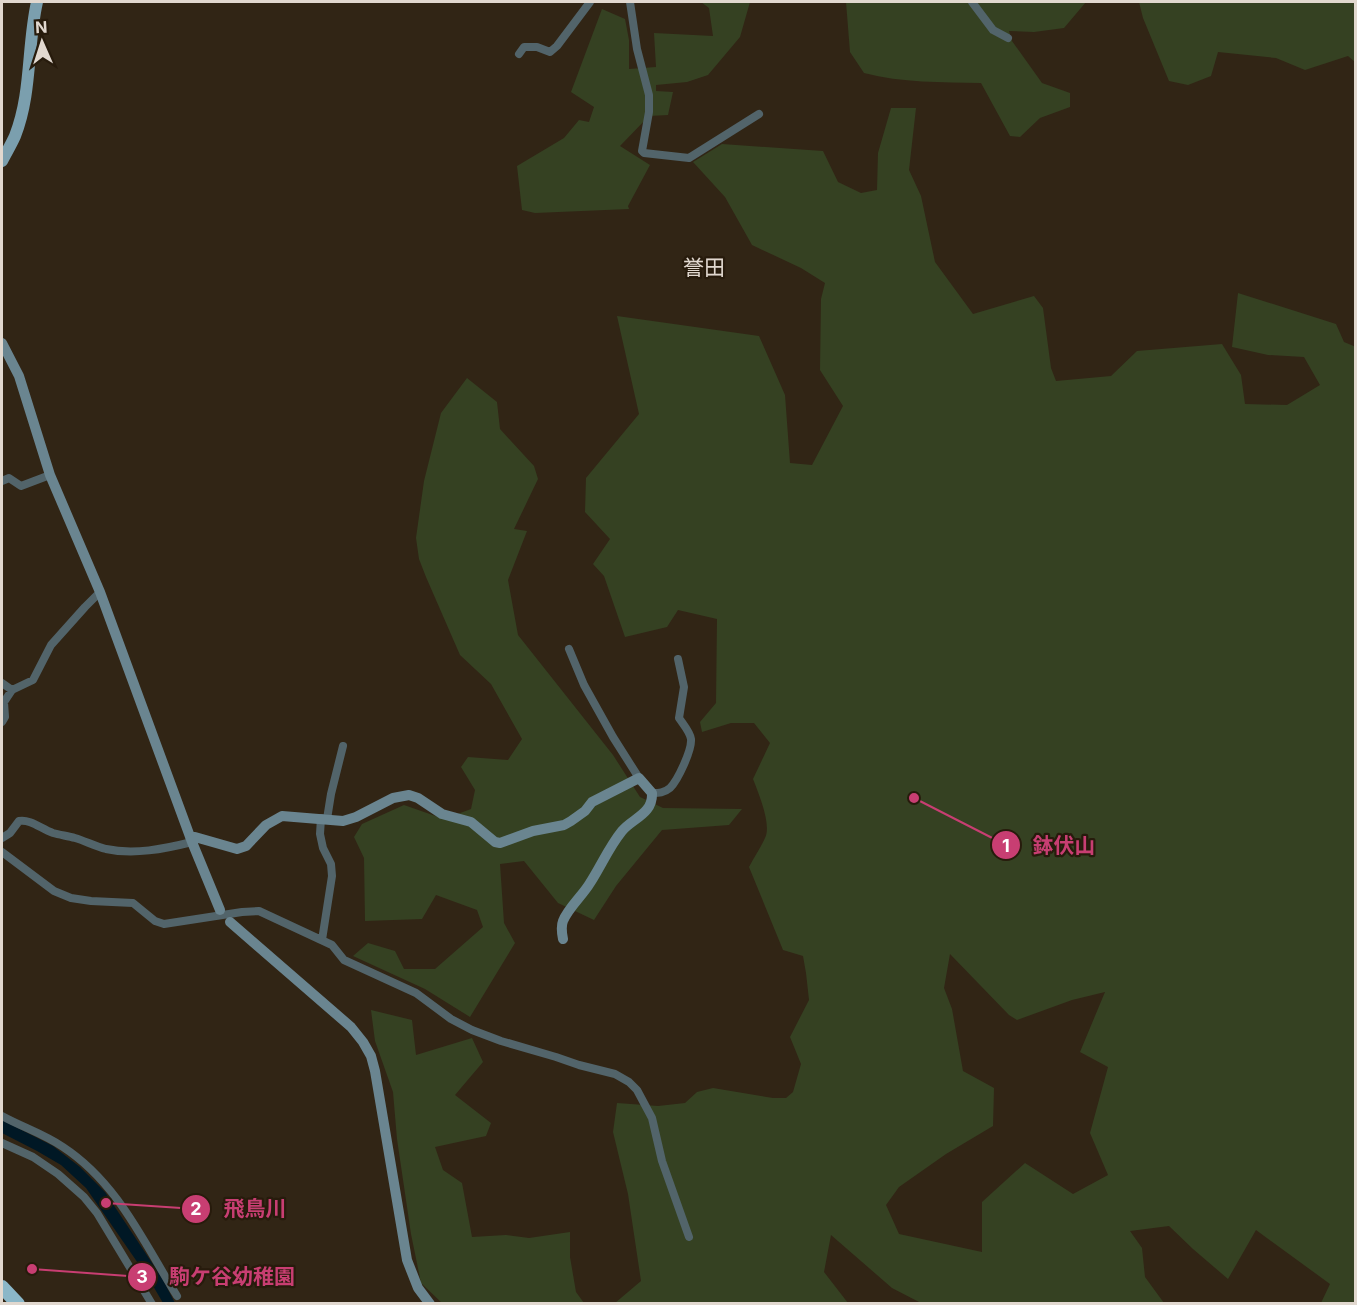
<svg xmlns="http://www.w3.org/2000/svg" width="1357" height="1305" viewBox="0 0 1357 1305" font-family="Inter,'Noto Sans JP',sans-serif">
  <style>
    .green { fill: #354122; fill-rule: evenodd }
    .water { fill: #001825 }
    .lines { fill: none; stroke-linecap: round; stroke-linejoin: round }
    .street { stroke: #52646a; stroke-width: 8 }
    .secondary { stroke: #6a8590; stroke-width: 10 }
    .primary { stroke: #7b9fae; stroke-width: 12 }
    .highway { stroke: #8bb7c8; stroke-width: 14 }
    .labels { text-anchor: middle; stroke-width: 4.5; stroke-linejoin: round; paint-order: stroke }
    .neighbourhood-label { font-size: 21px; fill: #e1d8cf; stroke: #271b0c }
    .leader { fill: none; stroke: #c83e72; stroke-width: 2 }
    .callout-dot { fill: #c83e72; stroke: #271b0c; stroke-width: 2 }
    .mark-label { font-size: 18px; text-anchor: middle; font-weight: bold; fill: #fff }
    .callout-label { font-size: 21px; text-anchor: middle; font-weight: bold; fill: #c83e72; stroke: #271b0c; stroke-width: 4.5; stroke-linejoin: round; paint-order: stroke }
  </style>
  <rect width="100%" height="100%" fill="#312515"/>
  <path class="green" d="M701 2H750L740 37 708 75 687 82 656 85V91L673 92 668 115 649 116 620 146 650 165 628 206 629 209 535 213 522 210 517 166 564 138 579 120 589 122 594 107 571 92 602 9 625 19 629 40V69L656 67 654 33 713 36 709 8Z
    M846 2H1086L1064 28 1034 32 1009 31 1012 41 1042 83 1070 93V107L1040 118 1020 137 1010 136 981 83C942 82 902 83 864 73L850 52Z
    M1139 2H1355V62L1348 56 1305 70 1276 58 1218 52 1211 76 1188 85 1169 81 1143 18Z
    M891 108H916L909 170 921 196 935 262 973 314 1034 296 1043 308 1051 368 1056 381 1111 376 1137 351 1222 344 1241 375 1245 404 1287 405 1320 385 1304 357 1268 355 1232 347 1238 293 1336 324 1344 342 1356 347 1355 1303H1321L1330 1284 1256 1230 1228 1279 1193 1249 1169 1226 1130 1231 1142 1248 1145 1277 1164 1303H921L892 1288 831 1235 824 1272 848 1303H615L641 1281 628 1194 613 1132 617 1103 658 1106 685 1103 697 1092 713 1088 773 1098H786L793 1092 801 1064 790 1037 809 1000 806 973 803 956 783 950 749 867C754 857 761 847 765 838 772 825 758 792 753 779L770 743 754 723H731L702 732 700 722 716 703 717 619 678 610 667 627 625 637 604 576 593 564 610 539 585 512 586 478 639 414 617 316 759 336 785 395 790 463 812 465 843 406 820 370 821 299 825 283 801 268 752 245 725 197 693 162 722 144 823 151 838 182 861 193 877 190 878 153ZM950 954 1009 1015 1017 1020 1072 1000 1105 992 1080 1052 1108 1067 1090 1133 1108 1175 1073 1194 1025 1163 982 1202V1252L899 1234 886 1205 899 1187 946 1154 993 1126 994 1088 963 1071 952 1009 944 988Z
    M467 378 497 402 500 429 534 466 538 479 514 529 527 531 508 580 518 635 613 755 640 797 663 808 742 809 729 825 662 830 616 886 594 920 558 903 524 861 500 864 504 923 515 943 470 1017 425 989 353 956 368 943 395 951 404 969H435L483 927 477 910 436 895 422 919 365 921 364 858 354 837 362 824 404 805 444 819 471 809 475 790 461 767 468 757 508 760 522 739 491 684 460 655 426 577 419 559 416 538 424 481 441 413Z
    M371 1010 412 1020 416 1055 472 1038 483 1062 455 1095 491 1123 486 1136 435 1147 443 1170 462 1183 472 1237 506 1235 529 1238 570 1232V1257L576 1292 584 1303H442L421 1283 411 1234 397 1139 393 1092 375 1041Z"/>
  <path class="water" d="M2 1120 53 1146 80 1167 105 1192 162 1278 175 1303H163L149 1279 86 1188 61 1165 37 1151 2 1133Z"/>
  <g class="lines">
    <path class="street" d="M630 2 637 49 649 95V112L642 151 644 153 689 158 759 114
      M972 2 993 30 1008 38
      M519 54 524 47H537L550 52 557 46 590 2
      M2 481 9 478 21 486 50 475
      M569 649 584 685 613 737 639 778
      M2 683 12 690
      M2 722 5 717 4 702 12 690 33 680 51 645 85 607 100 592
      M652 793C659 793 664 793 670 788 678 780 692 750 691 739 690 732 683 724 679 718L684 687 678 659
      M321 818 320 834 323 848 331 864 332 876 322 940
      M327 819 331 794 343 746
      M2 838 10 833 19 821C31 819 41 829 53 833 60 835 68 836 75 838 85 841 95 846 106 849 134 855 164 849 192 842
      M2 852 54 891 71 898 91 901 133 903 155 921 164 924 242 912 259 911 332 945 344 960 416 993 451 1019 472 1030 501 1041 556 1057 579 1065 615 1074 629 1082 637 1090 652 1118 662 1161 689 1237
      M2 1116C22 1127 44 1134 63 1147 118 1183 144 1243 177 1296
      M2 1143 33 1157 58 1174 84 1197 97 1213 152 1304"/>
    <path class="secondary" d="M2 343 19 376 50 475 100 592 192 842 220 910
      M190 837H195L237 849 246 846 266 825 282 816 343 821 356 817 393 798 409 795 418 798 442 814 471 822 495 842 500 843 533 831 564 825 571 821 585 811 592 802 639 778 652 793C653 814 633 818 622 831 609 847 601 866 590 883 583 895 568 908 563 921 561 926 562 934 563 939
      M230 922 351 1027 363 1042 371 1056 375 1071 407 1260 418 1288 430 1304"/>
    <path class="primary" d="M2 161C6 153 11 145 15 136 32 93 27 46 37 2"/>
    <path class="highway" d="M2 1287 18 1304"/>
  </g>
  <g class="labels">
    <g class="neighbourhood-label">
      <text x="704" y="275">誉田</text>
    </g>
  </g>
  <path class="leader" d="M914 798L1006 845M106 1203L196 1209M32 1269L142 1277"/>
  <g class="callout-dot">
    <circle cx="914" cy="798" r="6"/>
    <circle cx="106" cy="1203" r="6"/>
    <circle cx="32" cy="1269" r="6"/>
    <circle cx="1006" cy="845" r="15"/>
    <circle cx="196" cy="1209" r="15"/>
    <circle cx="142" cy="1277" r="15"/>
  </g>
  <g class="mark-label">
    <text x="1006" y="852">1</text>
    <text x="196" y="1215">2</text>
    <text x="142" y="1283">3</text>
  </g>
  <g class="callout-label">
    <text x="1064" y="853">鉢伏山</text>
    <text x="255" y="1216">飛鳥川</text>
    <text x="232" y="1284">駒ケ谷幼稚園</text>
  </g>
  <rect width="1357" height="1305" fill="none" stroke="#e1d8cf" stroke-width="6"/>
  <g transform="translate(42 42) rotate(357)" stroke="#271b0c" stroke-width="4.5" paint-order="stroke">
  <path d="M0-4.5L10 22L0 15L-10 22Z" fill="#e1d8cf"/>
  <text y="-9" font-size="16" font-weight="bold" text-anchor="middle" fill="#e1d8cf">N</text>
  </g>
</svg>
